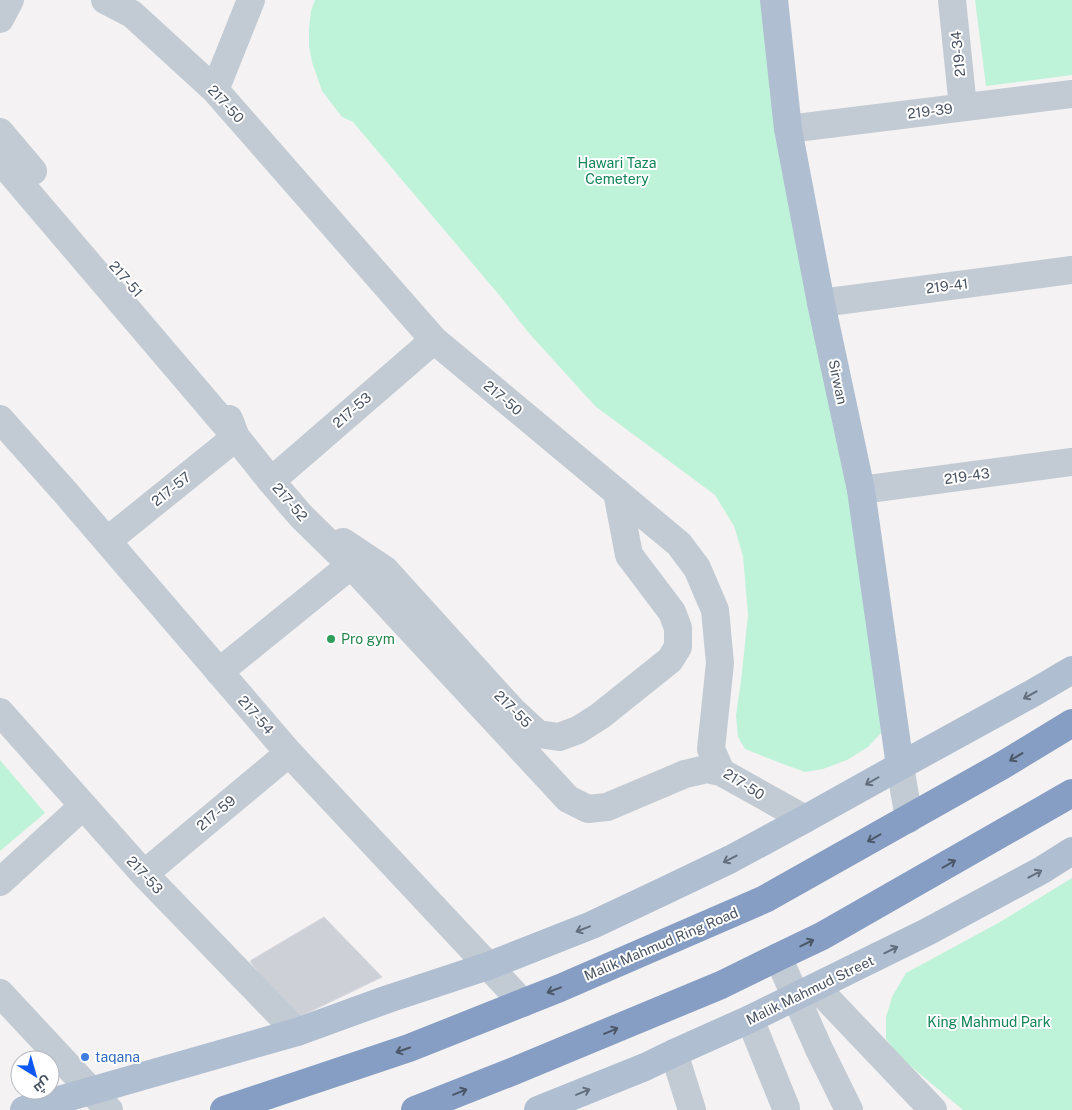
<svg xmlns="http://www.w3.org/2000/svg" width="1072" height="1110" viewBox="0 0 1072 1110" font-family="'Public Sans',Cairo,sans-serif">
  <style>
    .green { fill: #bff3d9 }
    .building { fill: #ced0d7; stroke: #d6d7de }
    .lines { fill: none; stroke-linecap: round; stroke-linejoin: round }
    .minor { stroke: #c2cbd4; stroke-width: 28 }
    .major { stroke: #b0bed2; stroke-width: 28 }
    .highway { stroke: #879ec4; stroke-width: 28 }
    .oneway { stroke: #626e7d }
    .oneway2 { stroke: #4b5766 }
    .leisure-dot { fill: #2e9e5b; stroke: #fff; stroke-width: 2 }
    .shop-dot { fill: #3f7fe0; stroke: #fff; stroke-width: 2 }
    .labels { text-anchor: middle; stroke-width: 4; stroke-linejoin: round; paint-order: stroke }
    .street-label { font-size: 14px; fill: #485361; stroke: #fff }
    .park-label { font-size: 14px; fill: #118557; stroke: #fff }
    .leisure-label { font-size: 14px; fill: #27864d; stroke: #fff; text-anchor: start }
    .shop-label { font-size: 14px; fill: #366cbe; stroke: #fff; text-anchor: start }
  </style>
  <rect width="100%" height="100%" fill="#f4f2f2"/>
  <path class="green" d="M315 0H778L807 255 891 716 882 732 868 747 847 760 823 769 805 772 783 764 745 749 738 737 736 715 741 681 748 615 743 556 734 526 715 495 595 406 528 332 500 296 353 122 342 117 322 91 312 62 309 46V28L311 11Z
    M975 0H1072V75L986 86Z
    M0 760 45 813 0 851Z
    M1072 878V1110H963L901 1058 886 1039V1017L892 997 906 973 1000 922Z"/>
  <path class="building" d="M324 917 382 977 293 1020 250 961Z"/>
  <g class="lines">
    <path class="minor" d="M105 0 132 14 215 90 434 340 679 544 697 568 715 610 720 663 711 749 721 772 805 819
      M952 0 963 107
      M0 19 10 0
      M215 90 251 0
      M788 129 1072 94
      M0 132 33 171
      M0 160 236 437 271 481 301 516 351 565 568 799 588 809 607 807 685 774 707 769 721 772
      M821 303 1072 270
      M0 419 65 492 289 753 523 1003
      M271 481 434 340
      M861 490 1072 462
      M107 541 236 437 229 419
      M343 542 385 570 512 710 538 734 559 737 578 730 600 716 670 660 678 647V628L672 612 629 555 617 492
      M219 672 351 565
      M0 712 144 874 297 1032
      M900 766 909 819
      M144 874 289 753
      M0 882 83 806
      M778 957 819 1049 849 1110
      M816 987 933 1110
      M0 993 109 1110
      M750 1019 786 1108V1110
      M674 1053 692 1110"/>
    <path class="major" d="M774 0 788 129 821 303 861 490 900 766
      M24 1110 297 1032 388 999 488 966 592 925 662 892 731 859 805 819 900 766 1033 693 1072 670
      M538 1110 645 1067 674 1053 750 1019 927 932 1042 870 1072 851"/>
    <path class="highway" d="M224 1110 409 1048 560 988 765 899 1003 765 1072 723
      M415 1110 514 1071 721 985 778 957 822 936 1072 793"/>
  </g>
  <defs><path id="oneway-shaft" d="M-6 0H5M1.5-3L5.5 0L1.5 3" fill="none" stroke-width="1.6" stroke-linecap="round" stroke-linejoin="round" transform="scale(1.25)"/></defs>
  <g class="oneway">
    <use href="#oneway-shaft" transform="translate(1030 695) rotate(151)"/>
    <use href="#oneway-shaft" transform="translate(872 781) rotate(150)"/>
    <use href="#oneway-shaft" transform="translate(730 859) rotate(153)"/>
    <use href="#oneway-shaft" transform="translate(1035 874) rotate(-28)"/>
    <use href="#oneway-shaft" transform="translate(583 929) rotate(159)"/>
    <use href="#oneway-shaft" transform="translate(891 950) rotate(-26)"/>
    <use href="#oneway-shaft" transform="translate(583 1092) rotate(-22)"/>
  </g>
  <g class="oneway2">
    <use href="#oneway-shaft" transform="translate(1016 757) rotate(149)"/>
    <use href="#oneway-shaft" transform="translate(874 838) rotate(151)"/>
    <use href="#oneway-shaft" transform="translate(949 864) rotate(-30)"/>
    <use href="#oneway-shaft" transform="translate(807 943) rotate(-26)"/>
    <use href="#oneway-shaft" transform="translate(554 990) rotate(159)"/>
    <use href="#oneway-shaft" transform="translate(611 1031) rotate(-23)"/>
    <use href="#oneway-shaft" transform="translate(403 1050) rotate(161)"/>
    <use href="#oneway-shaft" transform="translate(460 1092) rotate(-22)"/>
  </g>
  <circle class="leisure-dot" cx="331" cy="639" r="5"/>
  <circle class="shop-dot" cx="85" cy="1057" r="5"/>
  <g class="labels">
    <g class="street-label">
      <text transform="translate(958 54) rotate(-96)" y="5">219-34</text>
      <text transform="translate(226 104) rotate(47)" y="5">217-50</text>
      <text transform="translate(930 111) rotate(-7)" y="5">219-39</text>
      <text transform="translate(126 279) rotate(49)" y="5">217-51</text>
      <text transform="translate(947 286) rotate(-7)" y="5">219-41</text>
      <text transform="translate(838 382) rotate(78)" y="5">Sirwan</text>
      <text transform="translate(503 398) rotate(40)" y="5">217-50</text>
      <text transform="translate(352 410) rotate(-41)" y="5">217-53</text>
      <text transform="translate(967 476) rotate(-8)" y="5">219-43</text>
      <text transform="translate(171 489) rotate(-39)" y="5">217-57</text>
      <text transform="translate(290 502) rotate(49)" y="5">217-52</text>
      <text transform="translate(513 709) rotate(45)" y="5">217-55</text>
      <text transform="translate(256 715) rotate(49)" y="5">217-54</text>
      <text transform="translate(744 784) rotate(32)" y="5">217-50</text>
      <text transform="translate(216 813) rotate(-40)" y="5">217-59</text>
      <text transform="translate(145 875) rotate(47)" y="5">217-53</text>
      <text transform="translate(661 944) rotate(-23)" y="5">Malik Mahmud Ring Road</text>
      <text transform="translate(810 990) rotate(-26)" y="5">Malik Mahmud Street</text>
    </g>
    <g class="park-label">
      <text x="617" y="168">Hawari Taza<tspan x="617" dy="16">Cemetery</tspan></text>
      <text x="989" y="1027">King Mahmud Park</text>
    </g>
    <g class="leisure-label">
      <text x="341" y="644">Pro gym</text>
    </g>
    <g class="shop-label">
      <text x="95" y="1062">taqana</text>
    </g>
  </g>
  <g transform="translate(35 1075) rotate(143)"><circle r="24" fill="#ffffff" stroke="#b6bac0"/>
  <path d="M0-4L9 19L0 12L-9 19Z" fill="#0d58f3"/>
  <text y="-8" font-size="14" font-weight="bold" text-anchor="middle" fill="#485361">ش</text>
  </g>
</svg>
